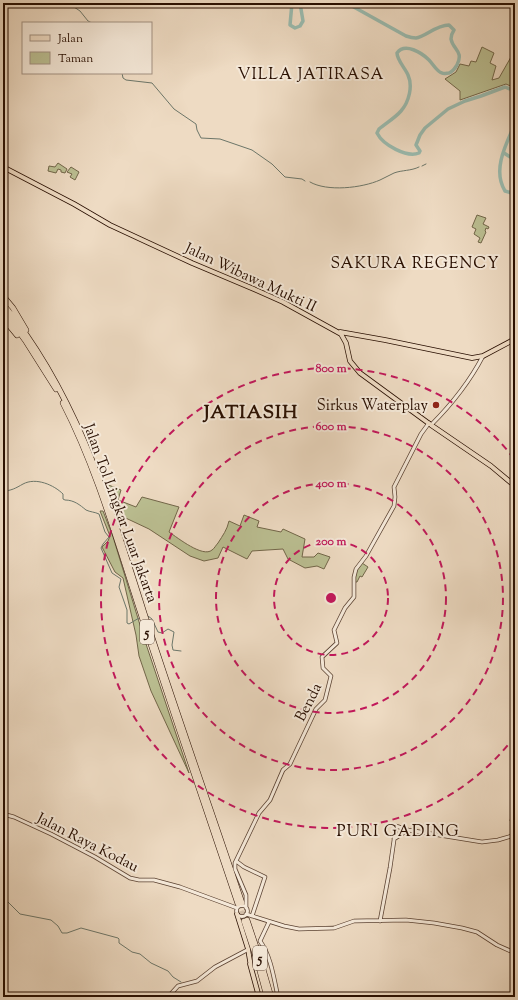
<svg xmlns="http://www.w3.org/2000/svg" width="518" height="1000" viewBox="0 0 518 1000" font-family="'Sorts Mill Goudy',serif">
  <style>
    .green { fill: #bbbf92; stroke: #726649 }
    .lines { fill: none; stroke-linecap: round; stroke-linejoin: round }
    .stream { stroke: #6c7669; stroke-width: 1 }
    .river { stroke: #9abbaf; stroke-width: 3.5 }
    .highway-tunnel { stroke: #d0bca6; stroke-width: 5; stroke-dasharray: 5 2.5; stroke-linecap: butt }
    .minor-casing { stroke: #5a4131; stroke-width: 4.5 }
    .major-casing { stroke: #280e00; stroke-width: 5.5 }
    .highway-casing { stroke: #280e00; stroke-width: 6 }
    .minor { stroke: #f4e8d8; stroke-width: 3 }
    .major { stroke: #eedbc3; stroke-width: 4 }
    .highway { stroke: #eedbc3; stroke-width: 5 }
    .ring { fill: none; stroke: #c2185b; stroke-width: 2; stroke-dasharray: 7 5 }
    .poi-dot { fill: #8f2418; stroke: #f4e8d8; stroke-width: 1.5 }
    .labels { text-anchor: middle; stroke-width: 4; stroke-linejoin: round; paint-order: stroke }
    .shield { fill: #f4e8d8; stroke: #654f41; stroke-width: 1 }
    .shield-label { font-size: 14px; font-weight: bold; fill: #280e00 }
    .street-label { font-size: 15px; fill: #280e00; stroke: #f4e8d8 }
    .poi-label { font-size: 15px; fill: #280e00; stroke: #f4e8d8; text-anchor: end }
    .neighbourhood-label { font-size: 16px; letter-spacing: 1px; fill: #280e00; stroke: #f4e8d8 }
    .district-label { font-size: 19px; font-weight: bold; letter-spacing: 1px; fill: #280e00; stroke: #f4e8d8 }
    .centre { fill: #c2185b; stroke: #f4e8d8; stroke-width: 2 }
    .ring-label { font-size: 12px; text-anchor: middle; font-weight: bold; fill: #c2185b; stroke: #f4e8d8; stroke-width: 4; stroke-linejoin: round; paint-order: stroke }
  </style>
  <rect width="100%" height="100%" fill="#eedbc3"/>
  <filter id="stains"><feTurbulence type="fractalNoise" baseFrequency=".005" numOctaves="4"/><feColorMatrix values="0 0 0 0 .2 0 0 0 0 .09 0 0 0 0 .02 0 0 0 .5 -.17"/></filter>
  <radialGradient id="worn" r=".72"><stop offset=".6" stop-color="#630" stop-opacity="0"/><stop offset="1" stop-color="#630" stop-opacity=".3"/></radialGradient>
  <path class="green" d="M482 47 494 53 490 63 496 66 492 80 499 78 511 57 515 59V88L506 84 460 100V91L445 79 456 72 460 64 469 66 471 61 476 62Z
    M58 163 67 169 65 173 61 172V170L58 169 56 173 48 171 49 166 55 167Z
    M71 167 79 172 75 180 70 177 72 174 67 172Z
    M477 215 486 218 483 224 489 227 488 229 486 228 485 231 486 232 481 243 478 242 480 238 474 234 476 229 472 227Z
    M106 484 121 490 118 500 136 507 142 497 179 507 169 532C178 538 203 558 212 550 214 549 216 545 218 543 223 535 227 530 229 521L240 526 244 515 259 521 257 527 281 532 283 529 305 539 302 557H314L318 553 330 557 324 569 317 566 305 568 288 559 283 549 252 551 247 559 223 547 218 558 204 561 190 556 149 529 115 513Z
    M100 511H103L113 537 144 638 189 773 151 691 139 656 136 635 123 578 115 572 102 547 108 541 110 536Z
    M362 563 368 567 362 577 360 576 357 582H355C354 574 357 570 362 563Z
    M514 800 515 801V822L510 821Z"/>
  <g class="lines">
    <path class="stream" d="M68 3 80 11 88 21 92 23
      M122 73 123 78 126 80 152 83 174 109 196 124 197 130 201 138 220 139 252 150 272 164 285 177 302 179 305 181
      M422 166 426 164
      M310 182C327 192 362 188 380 180 385 178 389 175 394 173 402 170 411 171 419 167
      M3 491C11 491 16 488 23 484 36 477 54 485 63 494V499L65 500C74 500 80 505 86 510 90 512 95 512 99 514L105 532 109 537 103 544 101 548 112 573 121 579 119 587 127 610V623L129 624 139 618
      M148 616 152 619 158 632 162 633 168 629 174 632 172 645 173 650 181 651
      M3 897 20 914 51 920 58 926 62 933H67L81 928 118 938 119 939V943L132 952 140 954 151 963 168 971 173 977 181 982"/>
    <path class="river" d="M292 3 290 25 295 28 300 26 303 21 300 3
      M349 3 352 6 406 36C409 37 413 38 416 38 425 37 436 25 449 25L454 30C452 33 451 36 451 39 453 50 464 51 457 65 455 68 453 72 449 73 447 73 444 74 442 73 437 72 433 64 429 60 422 53 405 42 397 53 397 60 405 68 408 75 413 86 409 102 401 111 395 118 386 123 379 129L377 133C383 145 407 158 419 153L420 151 416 145 420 135 425 128 448 109 465 101 481 96 505 87 515 91
      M515 124C506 144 492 170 505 191L515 194
      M504 153 515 160"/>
    <path class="highway-tunnel" d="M242 903 247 920
      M238 904 244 921"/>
    <g class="minor-casing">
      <path id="minor" d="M431 425C451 405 470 381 483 356
        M3 814 14 817 51 834 95 857 130 878 139 880H154L180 887 237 908
        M394 839 408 830
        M236 861 244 867 265 877 252 916
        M236.5 911a5.5 5.5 0 1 1 11 0a5.5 5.5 0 1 1-11 0Z
        M246 908V895L235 869V863L259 813 270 800 283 770 290 764 316 709 325 700 331 676 323 668 322 657 337 643 334 630 345 608 354 597V577L356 569 366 556 394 506 395 497 394 487 421 434 429 423
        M246 914 284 926 299 929 334 928 354 921 406 920 434 923 462 928 477 932 497 945 515 953
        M380 921 390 868 396 826 408 830 482 842 498 840 515 835
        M269 922 260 941C271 956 274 979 278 997
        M168 997 178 986 197 981 215 967 247 950"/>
    </g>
    <g class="major-casing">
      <path id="major" d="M3 167 74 204 110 225 192 263 256 290 283 302 341 334 346 343 350 361 360 373 431 425 491 466 515 486
        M340 332 385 340 472 358 483 356 515 339
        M237 914 248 949 251 967
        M250 964 259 997"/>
    </g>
    <g class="highway-casing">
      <path id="highway" d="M3 291 4 293
        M3 296 13 308 26 330
        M3 304C78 395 110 506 145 616 176 712 210 807 242 903
        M3 310 25 340 56 389
        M3 318 17 335
        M63 403C97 469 117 541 140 611 172 709 205 806 238 904
        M247 920 260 959 271 997
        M244 921 257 960 267 997"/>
    </g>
    <use href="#minor" class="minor"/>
    <use href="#major" class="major"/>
    <use href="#highway" class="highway"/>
  </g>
  <g class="ring">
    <circle cx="331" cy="598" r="57"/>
    <circle cx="331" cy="598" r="115"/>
    <circle cx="331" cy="598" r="172"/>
    <path d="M515 736A230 230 0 1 1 515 460"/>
  </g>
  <circle class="poi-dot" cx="436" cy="405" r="4"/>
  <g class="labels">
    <g class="shield">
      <rect x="140" y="620" width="14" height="24" rx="3"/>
      <rect x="253" y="946" width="14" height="24" rx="3"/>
    </g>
    <g class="shield-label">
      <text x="147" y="637">5</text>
      <text x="260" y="963">5</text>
    </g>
    <g class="street-label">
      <text transform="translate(251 277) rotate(25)" y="5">Jalan Wibawa Mukti II</text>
      <text transform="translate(121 513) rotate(70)" y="5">Jalan Tol Lingkar Luar Jakarta</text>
      <text transform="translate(308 702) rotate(-63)" y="5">Benda</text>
      <text transform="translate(88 842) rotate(27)" y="5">Jalan Raya Kodau</text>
    </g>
    <g class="poi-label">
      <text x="428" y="410">Sirkus Waterplay</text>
    </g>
    <g class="neighbourhood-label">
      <text x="311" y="79">VILLA JATIRASA</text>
      <text x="415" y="268">SAKURA REGENCY</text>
      <text x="398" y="836">PURI GADING</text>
    </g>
    <g class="district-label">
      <text x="251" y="418">JATIASIH</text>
    </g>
  </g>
  <circle cx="331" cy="598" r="6" class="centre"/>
  <g class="ring-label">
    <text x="331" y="372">800 m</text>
    <text x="331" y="430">600 m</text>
    <text x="331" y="487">400 m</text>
    <text x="331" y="545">200 m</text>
  </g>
  <rect width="518" height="1000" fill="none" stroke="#eedbc3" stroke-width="16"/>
  <rect x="4" y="4" width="510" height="992" fill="none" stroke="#280e00" stroke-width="2"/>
  <rect x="8" y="8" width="502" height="984" fill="none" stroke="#280e00"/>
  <rect x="22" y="22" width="130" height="52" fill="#f4e8d8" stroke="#a29182"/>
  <rect x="30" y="35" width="20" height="6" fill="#eedbc3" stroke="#a29182"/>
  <text x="58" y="42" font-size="12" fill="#280e00">Jalan</text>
  <rect x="30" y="52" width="20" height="12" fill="#bbbf92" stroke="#a29182"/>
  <text x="58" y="62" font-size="12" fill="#280e00">Taman</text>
  <rect width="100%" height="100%" filter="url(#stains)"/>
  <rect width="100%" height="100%" fill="url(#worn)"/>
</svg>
